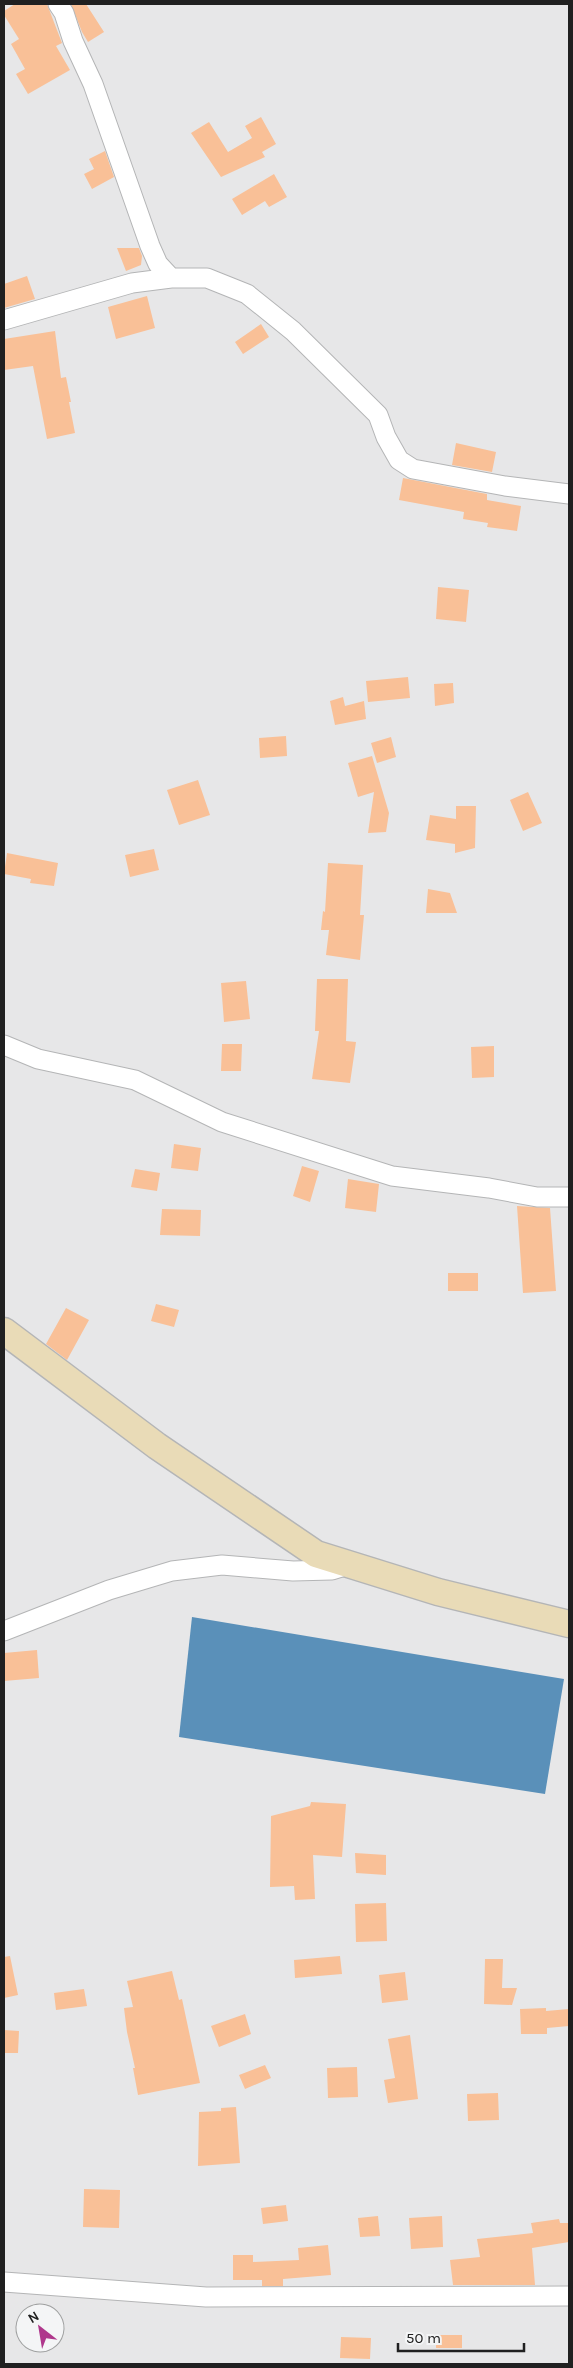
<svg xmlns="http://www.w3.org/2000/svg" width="573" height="2368" viewBox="0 0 573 2368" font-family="Karla,sans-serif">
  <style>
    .water { fill: #5a90b9 }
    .building { fill: #f9c097 }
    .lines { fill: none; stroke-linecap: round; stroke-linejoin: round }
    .street-casing { stroke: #b4b5b6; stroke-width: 21 }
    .secondary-casing { stroke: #b4b5b6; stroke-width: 29 }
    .street { stroke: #fff; stroke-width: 19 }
    .secondary { stroke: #e9dbb7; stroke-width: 26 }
  </style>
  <rect width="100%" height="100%" fill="#e7e7e8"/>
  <path class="water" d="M192 1617 564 1679 545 1794 179 1737Z"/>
  <path class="building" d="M15 4H47L62 43 56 46 70 70 28 94 16 74 25 69 11 44 19 39 4 15V11Z
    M71 4H86L104 32 88 42 82 32Z
    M261 117 276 144 262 152 265 157 221 177 191 133 209 122 228 152 252 138 245 126Z
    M105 151 114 177 92 189 84 174 94 169 89 159Z
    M274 174 287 197 269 207 265 201 242 215 232 199Z
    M117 248H139L142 256 141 265 126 271Z
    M27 276 35 299 4 308V284Z
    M147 296 155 328 116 339 108 307Z
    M261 324 269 337 243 354 235 342Z
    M55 331 61 378 66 377 71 402H69L75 433 47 439 33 366 4 370V339Z
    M456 443 496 452 492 472 452 465Z
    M403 478 487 494V500L521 506 517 531 487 527 488 523 463 519 464 512 399 500Z
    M438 587 469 590 466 622 436 619Z
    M408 677 410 698 368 702 366 681Z
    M453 683 454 703 435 706 434 684Z
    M343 697 345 706 364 701 366 719 335 725 330 701Z
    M286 736 287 756 260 758 259 738Z
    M391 737 396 757 377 763 371 743Z
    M372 756 389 813 386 832 368 833 374 792 358 797 348 763Z
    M198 780 210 815 179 825 167 790Z
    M528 792 542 823 523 831 510 800Z
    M456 806H476L475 848 455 853V844L426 840 430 815 456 819Z
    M154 849 159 870 130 877 125 855Z
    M7 853 58 863 54 886 30 883 31 879 4 874Z
    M328 863 363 865 360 915H364L360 960 326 955 329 930H321L323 911 325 912Z
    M428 889 450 893 457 913H426Z
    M317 979H348L346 1041 356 1042 350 1083 312 1079 319 1031H315Z
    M246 981 250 1019 224 1022 221 983Z
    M222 1044H242L241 1071H221Z
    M494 1046V1077L472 1078 471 1047Z
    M174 1144 201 1148 198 1171 171 1168Z
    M302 1166 319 1171 310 1202 293 1196Z
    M135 1169 160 1173 157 1191 131 1187Z
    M348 1179 379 1184 376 1212 345 1208Z
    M517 1206 550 1208 556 1291 523 1293Z
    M162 1209 201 1210 200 1236 160 1235Z
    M448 1273H478V1291H448Z
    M156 1304 179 1310 174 1327 151 1321Z
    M66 1308 89 1320 67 1360 46 1344Z
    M37 1650 39 1678 4 1681V1653Z
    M311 1802 346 1804 342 1857 313 1855 315 1899 295 1900 294 1886 270 1887 271 1816 310 1806Z
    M355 1853 386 1855V1875L356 1873Z
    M386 1903 387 1941 356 1942 355 1904Z
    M10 1956 18 1995 4 1998V1957Z
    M340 1956 342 1974 295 1978 294 1960Z
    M485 1959H503L502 1988H517L512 2005 484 2004Z
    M172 1971 179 2000 182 1999 200 2083 138 2095 133 2068H135L127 2032 124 2008 133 2007 127 1981Z
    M405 1972 408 2000 382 2003 379 1975Z
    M84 1989 87 2006 56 2010 54 1993Z
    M546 2008V2011L569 2009V2026L547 2028V2034H521L520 2009Z
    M245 2014 251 2034 219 2047 211 2026Z
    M4 2030 19 2031 18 2053H4Z
    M410 2035 418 2099 388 2103 384 2080 395 2078 388 2039Z
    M265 2065 271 2078 245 2089 239 2075Z
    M357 2067 358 2097 328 2098 327 2068Z
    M498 2093 499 2120 468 2121 467 2094Z
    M236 2107 240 2163 198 2166 199 2112 221 2111V2108Z
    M84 2189 120 2190 119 2228 83 2227Z
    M286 2205 288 2221 263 2224 261 2208Z
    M378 2216 380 2236 360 2237 358 2218Z
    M442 2216 443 2247 411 2249 409 2218Z
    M559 2219 560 2223H569V2242L532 2248 535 2285H453L450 2260 480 2257 477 2239 533 2233 531 2223Z
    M328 2245 331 2275 283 2279V2286H262V2280H233V2255H253V2262L299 2260 298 2248Z
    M436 2335H462V2348H436Z
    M341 2337 371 2338 370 2359 340 2358Z"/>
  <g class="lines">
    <g class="street-casing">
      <path id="street" d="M58 4 64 13 73 41 93 84 150 246 158 264 171 278
        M4 320 132 283 171 278H207L247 294 293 331 378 415 386 437 399 460 413 469 505 486 569 494
        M4 1045 38 1059 135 1080 222 1122 392 1176 489 1188 537 1197H569
        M4 1631 109 1590 172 1571 222 1565 293 1571 332 1570 348 1565
        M4 2282 206 2297 569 2296"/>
    </g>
    <g class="secondary-casing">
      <path id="secondary" d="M4 1331 157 1446 316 1554 438 1592 569 1624"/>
    </g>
    <use href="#street" class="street"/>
    <use href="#secondary" class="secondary"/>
  </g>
  <rect width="573" height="2368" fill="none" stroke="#202020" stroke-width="10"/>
  <g transform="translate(40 2328) rotate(329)"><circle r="24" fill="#f4f5f6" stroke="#9fa0a0"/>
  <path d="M0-4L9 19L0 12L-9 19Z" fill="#af378c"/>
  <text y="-8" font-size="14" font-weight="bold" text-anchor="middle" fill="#202020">N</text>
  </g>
  <path d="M398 2343v8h126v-8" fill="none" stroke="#202020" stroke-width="2.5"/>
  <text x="406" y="2343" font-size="15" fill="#202020" stroke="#f4f5f6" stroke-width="4" paint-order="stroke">50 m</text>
</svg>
